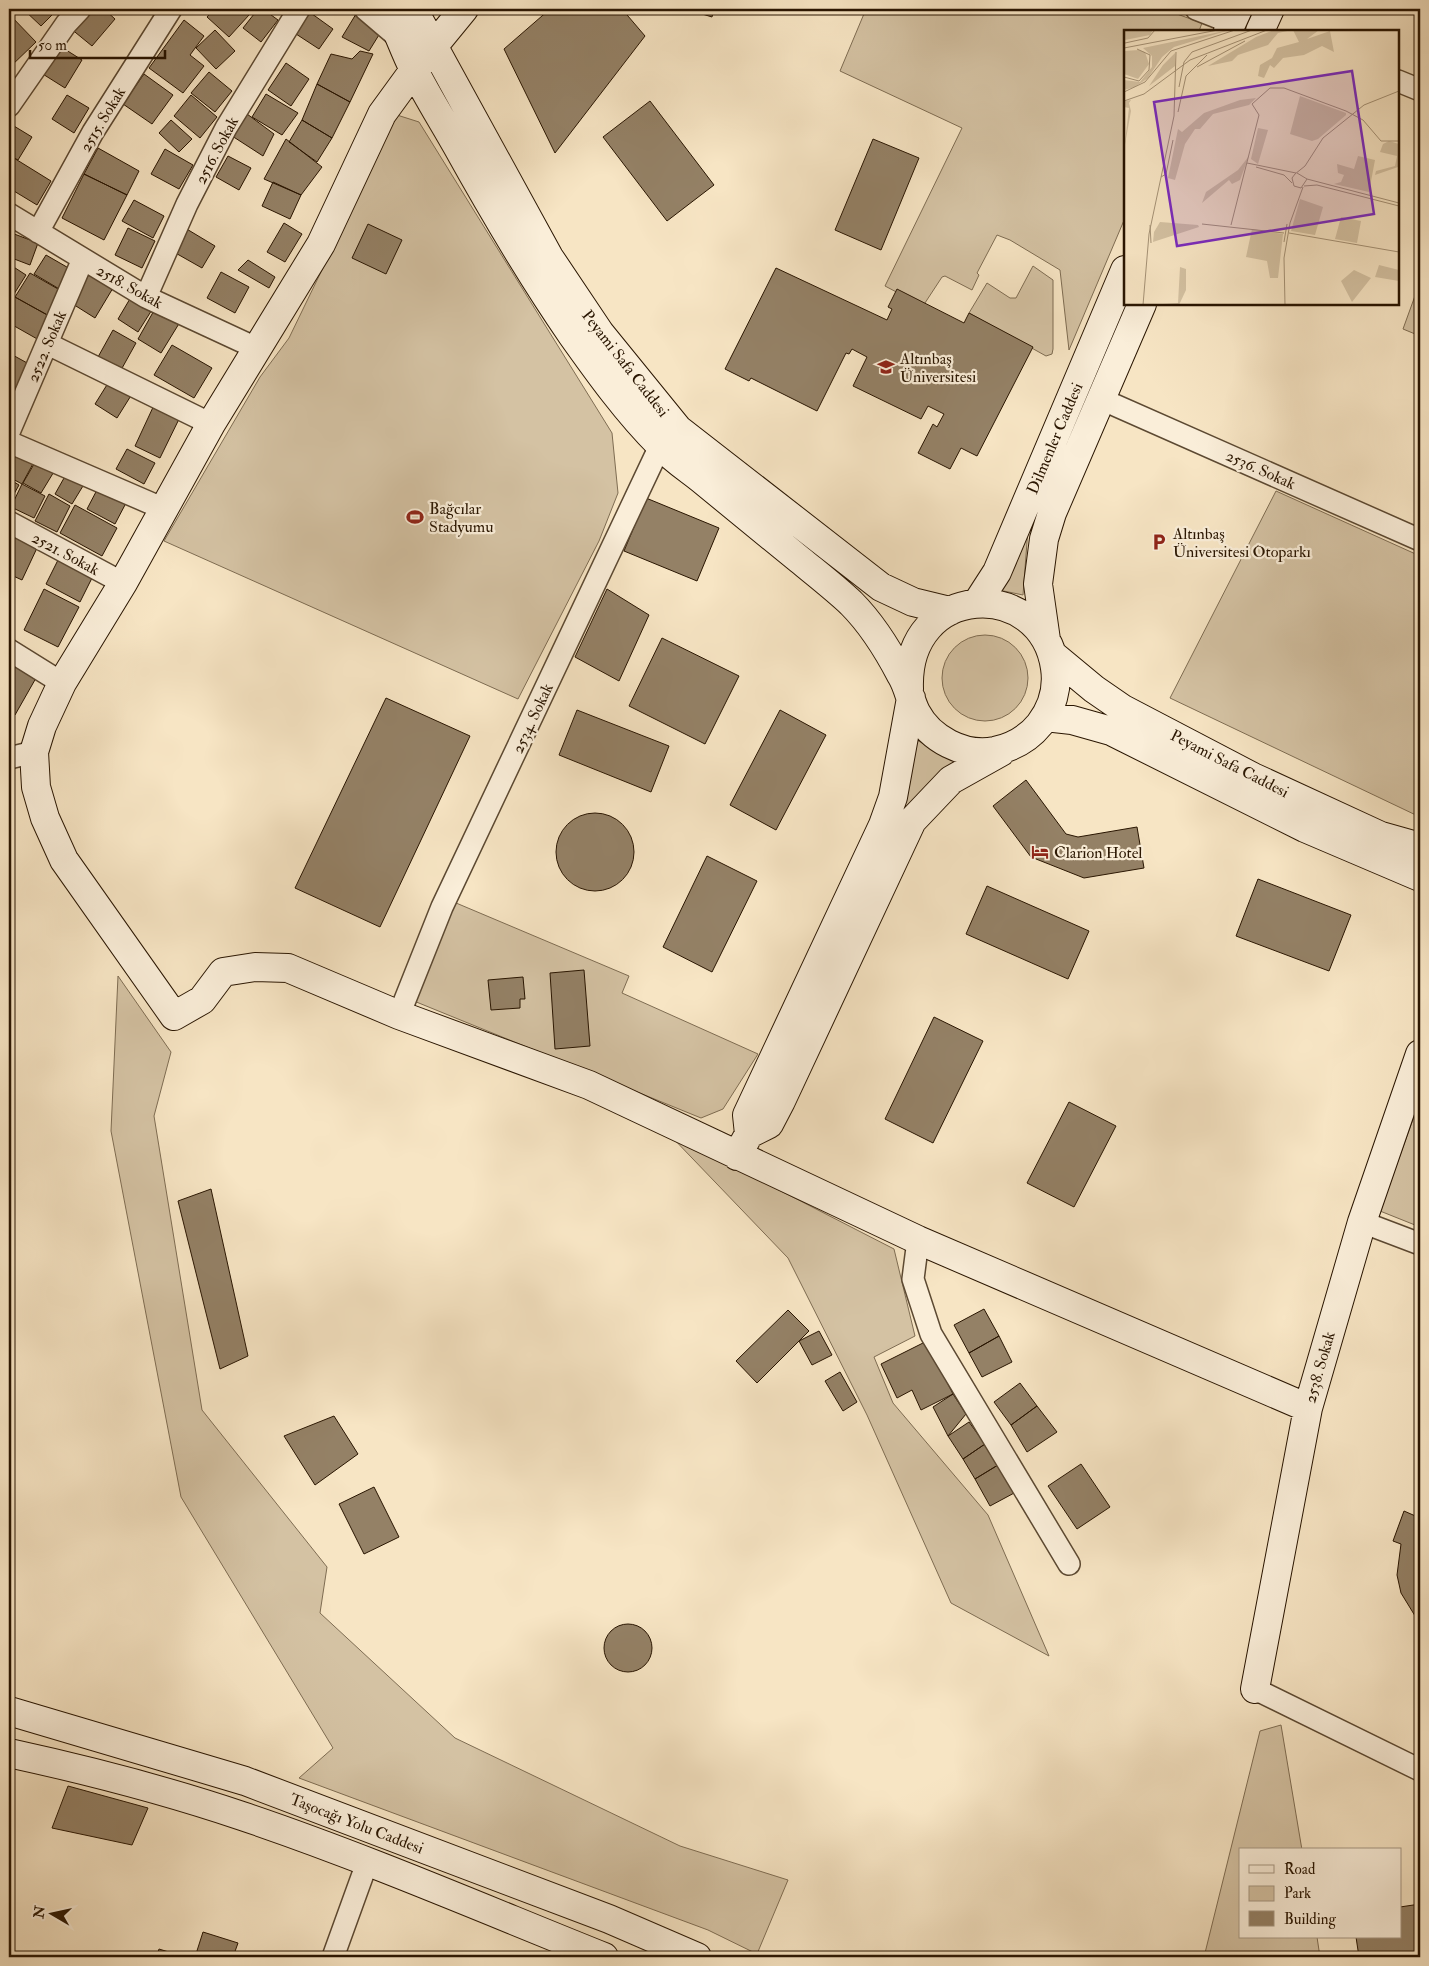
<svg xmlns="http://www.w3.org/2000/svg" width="1429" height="1966" viewBox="0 0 1429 1966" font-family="'IM FELL Double Pica',serif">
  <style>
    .green { fill: #d4c2a3; stroke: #7e6c52 }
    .building { fill: #948166; stroke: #291501 }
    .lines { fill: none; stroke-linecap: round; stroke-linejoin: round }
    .street-casing { stroke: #5c4932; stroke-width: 24 }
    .secondary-casing { stroke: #291501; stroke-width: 30 }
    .street { stroke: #faeed9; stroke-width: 21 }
    .secondary { stroke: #faeed9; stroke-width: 28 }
    .labels { text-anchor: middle; stroke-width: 4.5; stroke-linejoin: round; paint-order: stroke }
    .street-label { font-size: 16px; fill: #291501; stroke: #faeed9 }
    .poi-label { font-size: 16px; fill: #291501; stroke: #faeed9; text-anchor: start }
    .inset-road { fill: none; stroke: #a59276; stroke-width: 1 }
    .view { fill: #7b2cbf; fill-opacity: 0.15; stroke: #7b2cbf; stroke-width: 2.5 }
    .inset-edge { fill: none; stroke: #291501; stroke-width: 2.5 }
  </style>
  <rect width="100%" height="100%" fill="#f7e5c4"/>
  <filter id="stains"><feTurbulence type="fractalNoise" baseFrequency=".004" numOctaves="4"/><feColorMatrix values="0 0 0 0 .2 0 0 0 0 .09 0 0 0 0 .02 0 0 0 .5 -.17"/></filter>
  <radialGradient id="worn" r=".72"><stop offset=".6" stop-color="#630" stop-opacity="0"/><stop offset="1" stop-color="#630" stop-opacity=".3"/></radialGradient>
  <path class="green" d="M866 9H1163L1202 23 1199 31H1125V218L1069 350 1060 270 1010 240 997 235 977 273 979 275 972 290 945 276 942 277 923 306 885 286 962 128 840 71Z
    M397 115 419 122 612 433 618 493 599 541 518 699 164 541 260 377 289 338Z
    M1033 266 1053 280V349L1052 354 1046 356 969 313 987 283 1010 298H1016Z
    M1420 282V336L1403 329Z
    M1276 491 1420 556V817L1170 698Z
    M1028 529 1023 595 999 590Z
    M942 678a43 43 0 1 1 86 0a43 43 0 1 1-86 0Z
    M910 736 958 764 901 812Z
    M449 900 629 976 622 993 758 1054 723 1109 701 1118 409 999Z
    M118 976 171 1052 154 1116 202 1410 327 1567 320 1613 455 1738 680 1846 788 1880 757 1954 708 1930 299 1778 333 1748 181 1497 111 1131Z
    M1420 1100V1227L1380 1211Z
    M668 1133 894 1249 915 1336 874 1357 893 1403 988 1515 1049 1656 951 1603 867 1415 788 1258Z
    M1281 1725 1302 1850H1240V1937H1317L1320 1957H1204L1260 1731Z"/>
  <path class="building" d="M23 9H58L41 26Z
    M87 9H104L115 19 92 46 70 28Z
    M214 9H243L249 15 229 37 207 17Z
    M258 9H263L278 20 261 42 243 28Z
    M550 9H622L645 36 555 153 504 49Z
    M686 9H714L712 17Z
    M308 11 333 29 319 49 293 32Z
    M9 14 36 42 9 68Z
    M356 14 382 30 369 51 342 37Z
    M184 20 204 36 190 55 204 66 183 93 149 68Z
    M215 30 235 51 216 69 196 48Z
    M55 43 82 60 65 88 38 71Z
    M360 51 373 54 350 102 317 84 331 54 352 59Z
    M286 63 309 79 291 106 268 90Z
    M209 72 232 91 215 112 191 93Z
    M144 74 173 95 152 124 123 104Z
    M317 84 350 102 332 138 302 120Z
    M266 94 298 113 282 135 252 117Z
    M67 95 89 108 74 133 52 119Z
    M191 95 217 117 200 138 174 116Z
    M650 101 714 185 667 221 603 137Z
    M243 111 274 134 263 156 229 134Z
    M171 120 192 139 179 152 159 133Z
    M302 120 332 138 317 162 289 142Z
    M9 123 32 137 18 160 9 155Z
    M286 139 322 167 301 195 264 179Z
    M873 139 919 158 881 250 835 230Z
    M98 148 139 171 127 195 84 174Z
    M165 149 193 165 179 189 151 174Z
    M9 155 51 181 37 205 9 188Z
    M228 156 251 168 239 190 216 177Z
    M84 174 127 195 104 240 62 218Z
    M273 182 301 195 290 219 262 206Z
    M134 200 164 216 153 238 122 221Z
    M284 223 302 234 285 262 267 252Z
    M368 224 402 240 386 274 352 258Z
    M128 228 155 241 142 268 115 255Z
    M185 228 215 246 202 268 172 251Z
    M9 232 38 243 30 265 9 257Z
    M46 255 72 270 61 290 34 274Z
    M248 260 275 277 269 288 238 270Z
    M9 264 26 275 14 294 9 291Z
    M776 268 887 320 892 309 888 307 897 289 964 323 969 313 1033 347 977 456 961 448 950 469 918 453 933 424 937 427 944 414 928 406 921 419 853 386 867 357 852 349 849 354 846 353 817 411 751 378 749 381 725 369Z
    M85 271 113 288 95 318 68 301Z
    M221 272 249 287 235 313 207 298Z
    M30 273 65 293 51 317 15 297Z
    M134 292 155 305 138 332 118 319Z
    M13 296 51 317 39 340 9 323V303Z
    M156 307 180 322 161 353 138 339Z
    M113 330 136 343 121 370 98 357Z
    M172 345 212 368 194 398 154 375Z
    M9 353 29 364 15 391 9 387Z
    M110 380 132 394 117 418 95 404Z
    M155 403 181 415 160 458 135 446Z
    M13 447 35 460 22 484 9 477V454Z
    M127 449 155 463 144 484 116 469Z
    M37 459 55 470 41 493 23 483Z
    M68 471 86 481 72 504 55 494Z
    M9 479 19 485 9 503Z
    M22 484 45 496 34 518 11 507Z
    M98 488 126 503 115 524 87 509Z
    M49 494 70 506 57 532 35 521Z
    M646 498 719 528 697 581 624 551Z
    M75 505 117 528 102 556 60 533Z
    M15 537 37 548 22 580 9 574V550Z
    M60 556 94 574 80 602 46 584Z
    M44 589 79 607 58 647 24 630Z
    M607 589 649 615 619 681 575 657Z
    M662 638 739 676 705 744 629 706Z
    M9 663 36 678 15 715 9 711Z
    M386 698 470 736 380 927 295 888Z
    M577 710 669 746 651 792 559 755Z
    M780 710 826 735 776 830 730 805Z
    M1026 780 1066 834 1078 837 1137 827 1144 868 1084 878 1031 857 993 806Z
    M556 852a39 39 0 1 1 78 0a39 39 0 1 1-78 0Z
    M707 856 757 881 712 972 663 947Z
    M1258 879 1351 915 1329 971 1236 936Z
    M987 886 1089 931 1068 979 966 934Z
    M584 970 590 1046 555 1049 550 973Z
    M523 977 525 999H520V1008L491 1010 488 980Z
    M934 1017 983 1041 933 1143 885 1119Z
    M1069 1102 1116 1126 1074 1207 1027 1183Z
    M211 1189 248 1356 220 1369 178 1201Z
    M984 1309 999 1336 969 1353 954 1325Z
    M788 1310 809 1331 757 1383 736 1361Z
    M819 1331 832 1355 812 1365 799 1341Z
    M999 1336 1012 1362 982 1377 969 1353Z
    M927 1341 953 1394 921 1410 912 1390 897 1398 881 1364Z
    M840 1372 857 1402 843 1411 825 1381Z
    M1020 1383 1037 1406 1011 1425 994 1402Z
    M953 1394 966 1414 948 1436 933 1407Z
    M1037 1406 1057 1432 1027 1452 1011 1425Z
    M334 1416 358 1454 315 1485 284 1436Z
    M969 1422 985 1444 963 1459 948 1436Z
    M985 1444 998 1465 975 1479 963 1459Z
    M1081 1464 1110 1507 1077 1529 1048 1486Z
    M998 1465 1016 1492 990 1506 975 1479Z
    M374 1487 399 1537 364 1554 339 1504Z
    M1404 1511 1420 1518V1624L1401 1593 1397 1575 1401 1544 1393 1541Z
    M604 1648a24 24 0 1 1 48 0a24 24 0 1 1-48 0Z
    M68 1786 148 1808 132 1845 52 1828Z
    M1420 1904V1957H1359L1356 1937H1400V1907Z
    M203 1932 238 1943 233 1957H195Z
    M159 1949 185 1957H156Z"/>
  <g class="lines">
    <g class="street-casing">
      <path id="street" d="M365 9 399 38
        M1196 9 1232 23
        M1398 81 1420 90
        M9 106 66 24 80 9
        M9 214 146 297 256 348
        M38 232 93 132 171 9
        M146 297 187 204 226 128 299 9
        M48 344 211 424
        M1101 399 1420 540
        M9 432 83 259
        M9 442 164 509
        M9 522 123 583
        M9 650 62 683
        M9 758 34 752
        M399 1015 442 907 660 446 671 436
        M1362 1222 1420 1244
        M918 1240 913 1279 931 1334 1069 1564
        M1255 1689 1420 1770
        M333 1957 367 1863"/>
    </g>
    <g class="secondary-casing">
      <path id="secondary" d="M387 9C397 29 404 50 414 70 427 96 443 121 457 146 493 211 530 274 572 335 599 373 627 412 660 445 672 458 687 468 701 479 734 506 767 533 800 560 817 574 835 588 851 603 871 623 888 650 901 675 908 686 910 700 916 712 930 739 964 757 995 751 1013 747 1028 739 1040 724 1052 708 1058 688 1055 668 1042 577 905 581 909 689
        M413 9 549 257 600 333 678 429 881 587 913 602 950 611
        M464 9 414 70 382 114 321 244 211 424 123 583 62 683 42 726 34 752 36 787 45 818 64 860 174 1016 202 1000 223 972 255 967 288 968 399 1015 589 1085 918 1240 1308 1408
        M1228 31 1238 9
        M1260 31 1270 9
        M977 603 997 572 1125 270
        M1046 640 1038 584 1044 539 1052 513 1142 304
        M1053 655 1094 689 1123 709 1253 777 1381 836 1420 847
        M1045 717 1072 720 1111 731 1305 828 1420 877
        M749 1134 769 1124 781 1101 912 821 951 780 1001 752
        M737 1156 749 1134 747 1115 883 825 893 797 911 698
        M1255 1689 1308 1408 1362 1222 1420 1054
        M9 1711 245 1781 609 1919 697 1957
        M9 1753C87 1770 165 1790 242 1816 364 1857 484 1909 604 1957"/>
    </g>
    <use href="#street" class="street"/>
    <use href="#secondary" class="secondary"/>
  </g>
  <defs>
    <g id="university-bare" transform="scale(1.35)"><path d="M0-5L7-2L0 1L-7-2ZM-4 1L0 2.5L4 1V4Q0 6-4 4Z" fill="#8f2418" stroke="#faeed9" stroke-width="2.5" paint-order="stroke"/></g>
    <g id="stadium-bare" transform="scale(1.35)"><path d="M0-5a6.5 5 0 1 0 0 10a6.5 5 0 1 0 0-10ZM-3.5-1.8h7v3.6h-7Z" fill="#8f2418" stroke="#faeed9" stroke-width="2.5" paint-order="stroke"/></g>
    <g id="parking-bare" transform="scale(1.35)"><path d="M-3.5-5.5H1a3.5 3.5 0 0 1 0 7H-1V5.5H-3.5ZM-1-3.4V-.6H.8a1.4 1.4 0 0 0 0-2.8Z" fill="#8f2418" stroke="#faeed9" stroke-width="2.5" paint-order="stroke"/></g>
    <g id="hotel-bare" transform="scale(1.35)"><path d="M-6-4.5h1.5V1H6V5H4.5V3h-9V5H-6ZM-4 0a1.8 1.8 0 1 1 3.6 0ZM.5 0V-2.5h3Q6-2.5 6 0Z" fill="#8f2418" stroke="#faeed9" stroke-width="2.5" paint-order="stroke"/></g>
  </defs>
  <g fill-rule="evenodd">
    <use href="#university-bare" x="886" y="367"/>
    <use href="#stadium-bare" x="415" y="517"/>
    <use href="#parking-bare" x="1159" y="542"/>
    <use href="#hotel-bare" x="1040" y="852"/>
  </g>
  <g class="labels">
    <g class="street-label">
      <text transform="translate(102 119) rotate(-59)" y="6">2515. Sokak</text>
      <text transform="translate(216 150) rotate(-62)" y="6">2516. Sokak</text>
      <text transform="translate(130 286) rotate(29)" y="6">2518. Sokak</text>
      <text transform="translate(46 346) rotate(-67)" y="6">2522. Sokak</text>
      <text transform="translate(626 363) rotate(52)" y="6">Peyami Safa Caddesi</text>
      <text transform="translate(1054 438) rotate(-67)" y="6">Dilmenler Caddesi</text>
      <text transform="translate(1261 469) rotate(24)" y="6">2536. Sokak</text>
      <text transform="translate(66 553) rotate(28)" y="6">2521. Sokak</text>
      <text transform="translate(532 718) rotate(-65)" y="6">2534. Sokak</text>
      <text transform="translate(1230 763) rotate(27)" y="6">Peyami Safa Caddesi</text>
      <text transform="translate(1319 1367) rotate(-74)" y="6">2538. Sokak</text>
      <text transform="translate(357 1823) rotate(21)" y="6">Taşocağı Yolu Caddesi</text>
    </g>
    <g class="poi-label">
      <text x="900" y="364">Altınbaş<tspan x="900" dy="18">Üniversitesi</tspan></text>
      <text x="429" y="514">Bağcılar<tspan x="429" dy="18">Stadyumu</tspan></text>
      <text x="1173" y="539">Altınbaş<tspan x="1173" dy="18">Üniversitesi Otoparkı</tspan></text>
      <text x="1054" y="858">Clarion Hotel</text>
    </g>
  </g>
  <g transform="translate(1124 30)">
    <rect width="275" height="275" fill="#f7e5c4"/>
    <path d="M1 0H29L26 5 1 10ZM105 0 50 17 38 27 24 48 11 57 0 60V50L16 52 28 37V26L19 18ZM150 0H168L154 3 144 15 114 25 108 31 84 36 132 7ZM169 0H195L183 9 206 1 210 22 198 16 180 25 159 28 150 38 146 35 140 48 134 46 136 35 148 28 153 18 175 12ZM15 20 21 22 25 34 14 49 0 44V21ZM51 23V36L25 56 39 35ZM176 66 222 83V85L194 109 188 111 166 104ZM132 68 125 75 89 84 76 99H71L61 114 51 150 44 148 54 99 58 102 80 83 116 70ZM7 70 5 73 7 81 0 120 5 78 0 77V71ZM134 98 144 100 134 134 127 129ZM265 111 275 114V145L274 137 251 145 252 141 271 136 273 126 256 122 259 114ZM125 126 116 150 108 154 105 150 78 173 82 162 114 140ZM234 126 251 130 245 162 210 154 217 152 220 145 214 143 213 134 230 139ZM176 169 199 177 191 205 167 201ZM217 187 237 191 233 213 211 209ZM36 192 74 195 75 197 29 212 30 202ZM128 199 159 204 154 248H146L143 231 122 227ZM255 235 275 240V251L251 247ZM56 237 62 239V260L55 275H24L54 273ZM230 240 247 248 228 272 217 251Z" fill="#d4c2a3"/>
    <path class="inset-road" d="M1 13 24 8 31 0M0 18 94 0M73 37 121 11M0 47 15 51 25 40 26 25 13 19M55 57 60 32 68 22 128 0M0 62 21 52 47 21 111 0M0 71 20 64 66 30 143 0M54 82 62 46 83 25M123 133 172 143M132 137 160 145 168 153M173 143 183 149 177 158 170 156 168 148 171 144 181 136 199 108 240 75 275 61M37 147 42 144 49 110M183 149 275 173M180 156 193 155 275 176M78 194 160 203M26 195 27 213M107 195 135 85 128 74 146 58H160L222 81 239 90 257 111H275M165 203 275 222M160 212 163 194M19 275 25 204 50 86 52 22M161 275 160 228 166 193 179 157"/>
    <path class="view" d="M228 41 250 184 53 216 30 72Z"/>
    <rect width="275" height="275" class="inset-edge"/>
  </g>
  <rect width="1429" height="1966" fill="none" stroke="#f7e5c4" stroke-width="30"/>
  <rect x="10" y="10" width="1409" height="1946" fill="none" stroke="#291501" stroke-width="2.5"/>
  <rect x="15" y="15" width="1399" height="1936" fill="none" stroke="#291501"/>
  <rect x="1239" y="1848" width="162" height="90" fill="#faeed9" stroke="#a69783"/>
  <rect x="1249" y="1865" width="25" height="8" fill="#faeed9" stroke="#a69783"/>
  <text x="1284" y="1874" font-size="15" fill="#291501">Road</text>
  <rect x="1249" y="1886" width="25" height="15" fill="#d4c2a3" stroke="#a69783"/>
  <text x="1284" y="1898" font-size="15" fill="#291501">Park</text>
  <rect x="1249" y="1911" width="25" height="15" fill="#948166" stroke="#a69783"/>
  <text x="1284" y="1924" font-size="15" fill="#291501">Building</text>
  <g transform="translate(52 1914) rotate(279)" stroke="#faeed9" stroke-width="4" paint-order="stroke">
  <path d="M0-4L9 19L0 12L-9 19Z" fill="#291501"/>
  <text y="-8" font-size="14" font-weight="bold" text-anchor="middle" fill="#291501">N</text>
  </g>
  <path d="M30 50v8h135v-8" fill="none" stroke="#291501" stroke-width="2.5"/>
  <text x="38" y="50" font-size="15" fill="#291501" stroke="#faeed9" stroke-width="4" paint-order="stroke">50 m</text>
  <rect width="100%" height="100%" filter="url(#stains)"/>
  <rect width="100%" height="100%" fill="url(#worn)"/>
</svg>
